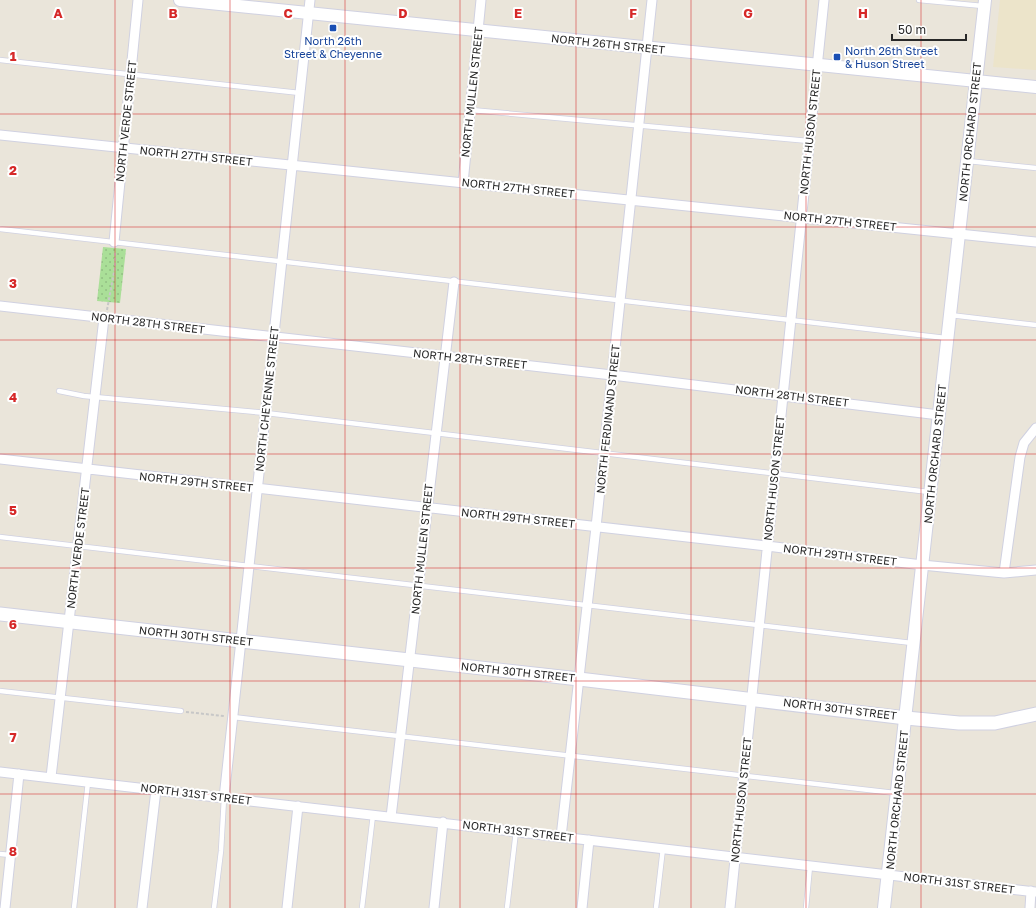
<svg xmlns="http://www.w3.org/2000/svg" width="1036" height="908" viewBox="0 0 1036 908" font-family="'Golos Text',sans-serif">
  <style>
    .education { fill: #ece4ca }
    .grass { fill: url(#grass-dots) }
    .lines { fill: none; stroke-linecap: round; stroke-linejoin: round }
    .service-casing { stroke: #d0d1e1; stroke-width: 6 }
    .minor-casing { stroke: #d0d1e1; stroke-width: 11 }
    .tertiary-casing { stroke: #d0d1e1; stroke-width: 14 }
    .secondary-casing { stroke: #d0d1e1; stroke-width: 15 }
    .path { stroke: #c7c7c7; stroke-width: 2; stroke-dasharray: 3 2; stroke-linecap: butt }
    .service { stroke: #fff; stroke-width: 4.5 }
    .minor { stroke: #fff; stroke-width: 9 }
    .tertiary { stroke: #fff; stroke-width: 12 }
    .secondary { stroke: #fff; stroke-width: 13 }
    .grid { fill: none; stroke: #d62828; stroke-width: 1; stroke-opacity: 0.55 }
    .transit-dot { fill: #1a4fb4; stroke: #fff; stroke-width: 1.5 }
    .labels { text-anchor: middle; stroke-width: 4; stroke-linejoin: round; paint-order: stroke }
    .transit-label { font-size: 11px; fill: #164399; stroke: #fff }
    .street-label { font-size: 11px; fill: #282828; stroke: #fff }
    .grid-label { font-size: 13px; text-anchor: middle; font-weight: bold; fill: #d62828; stroke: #fff; stroke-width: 4; stroke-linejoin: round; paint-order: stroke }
  </style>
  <defs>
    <pattern id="grass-dots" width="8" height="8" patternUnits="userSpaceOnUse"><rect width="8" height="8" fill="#aadf98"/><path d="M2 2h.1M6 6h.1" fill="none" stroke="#92bf83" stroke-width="1.8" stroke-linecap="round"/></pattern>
  </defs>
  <rect width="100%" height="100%" fill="#eae5da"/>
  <path class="education" d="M1000 0H1036V70L993 67Z"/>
  <path class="grass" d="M103 247 126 249 120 303 97 301Z"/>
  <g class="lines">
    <g class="service-casing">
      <path id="service" d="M919 0 983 6
        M0 60 300 93
        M471 110 809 141
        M968 161 1036 168
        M0 229 946 338
        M950 315 1036 325
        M59 391 84 396 266 413 929 492
        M0 537 912 643
        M0 691 181 711
        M233 717 895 793
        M0 854 11 855
        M74 908 88 782
        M214 908 221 851 224 798
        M362 908 373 815
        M507 908 516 831
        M656 908 663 848
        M806 908 810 866"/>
    </g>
    <g class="minor-casing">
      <path id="minor" d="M0 135 1036 242
        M463 183 481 0
        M114 242 138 0
        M0 306 612 375 939 415
        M0 459 767 546 922 565 1004 573 1036 570
        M1004 573 1020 457 1024 443 1036 428
        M0 772 1036 892
        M51 777 104 318
        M224 798 310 0
        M391 817 454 282
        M561 837 596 527 652 0
        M5 908 19 774
        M142 908 156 790
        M287 908 298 806
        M434 908 443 822
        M582 908 589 840
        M730 908 824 0
        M1030 908 1031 891"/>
    </g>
    <g class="tertiary-casing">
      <path id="tertiary" d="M180 0 1036 87
        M884 908 985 0"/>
    </g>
    <g class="secondary-casing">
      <path id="secondary" d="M0 614 579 679 906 718 959 723H995L1036 714"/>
    </g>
    <path class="path" d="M107 310 115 267V251
      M186 712 224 716"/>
    <use href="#service" class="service"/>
    <use href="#minor" class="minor"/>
    <use href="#tertiary" class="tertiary"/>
    <use href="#secondary" class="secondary"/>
  </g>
  <path class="grid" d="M115 0V908M230 0V908M345 0V908M460 0V908M576 0V908M691 0V908M806 0V908M921 0V908M0 114H1036M0 227H1036M0 340H1036M0 454H1036M0 568H1036M0 681H1036M0 794H1036"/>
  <g class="transit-dot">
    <rect x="329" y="24" width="8" height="8" rx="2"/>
    <rect x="833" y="53" width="8" height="8" rx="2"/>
  </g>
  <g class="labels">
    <g class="transit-label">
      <text x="333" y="45">North 26th<tspan x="333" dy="13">Street &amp; Cheyenne</tspan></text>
      <text x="845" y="55" text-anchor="start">North 26th Street<tspan x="845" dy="13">&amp; Huson Street</tspan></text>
    </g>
    <g class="street-label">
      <text transform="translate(608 44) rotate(6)" y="4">NORTH 26TH STREET</text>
      <text transform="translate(472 92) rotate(-84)" y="4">NORTH MULLEN STREET</text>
      <text transform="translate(126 121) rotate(-84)" y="4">NORTH VERDE STREET</text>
      <text transform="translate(810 132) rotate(-84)" y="4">NORTH HUSON STREET</text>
      <text transform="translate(970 132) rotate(-84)" y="4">NORTH ORCHARD STREET</text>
      <text transform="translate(196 156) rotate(6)" y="4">NORTH 27TH STREET</text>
      <text transform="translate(518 188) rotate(6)" y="4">NORTH 27TH STREET</text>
      <text transform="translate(840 221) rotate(6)" y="4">NORTH 27TH STREET</text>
      <text transform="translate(148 323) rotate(7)" y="4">NORTH 28TH STREET</text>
      <text transform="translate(470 359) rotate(6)" y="4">NORTH 28TH STREET</text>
      <text transform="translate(792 396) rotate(7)" y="4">NORTH 28TH STREET</text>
      <text transform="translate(267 399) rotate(-84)" y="4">NORTH CHEYENNE STREET</text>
      <text transform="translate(608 419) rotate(-84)" y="4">NORTH FERDINAND STREET</text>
      <text transform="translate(935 454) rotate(-84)" y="4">NORTH ORCHARD STREET</text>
      <text transform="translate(774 478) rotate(-84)" y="4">NORTH HUSON STREET</text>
      <text transform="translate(196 482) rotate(6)" y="4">NORTH 29TH STREET</text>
      <text transform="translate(518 518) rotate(6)" y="4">NORTH 29TH STREET</text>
      <text transform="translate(78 548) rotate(-83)" y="4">NORTH VERDE STREET</text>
      <text transform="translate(422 549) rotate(-84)" y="4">NORTH MULLEN STREET</text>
      <text transform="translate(840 555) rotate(7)" y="4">NORTH 29TH STREET</text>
      <text transform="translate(196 636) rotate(6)" y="4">NORTH 30TH STREET</text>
      <text transform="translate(518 672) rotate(6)" y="4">NORTH 30TH STREET</text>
      <text transform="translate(840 709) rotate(7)" y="4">NORTH 30TH STREET</text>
      <text transform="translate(196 794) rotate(7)" y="4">NORTH 31ST STREET</text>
      <text transform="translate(741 800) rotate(-84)" y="4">NORTH HUSON STREET</text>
      <text transform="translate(897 800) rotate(-84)" y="4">NORTH ORCHARD STREET</text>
      <text transform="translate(518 831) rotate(7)" y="4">NORTH 31ST STREET</text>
      <text transform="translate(959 883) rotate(7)" y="4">NORTH 31ST STREET</text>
    </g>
  </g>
  <g class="grid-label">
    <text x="58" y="18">A</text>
    <text x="173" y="18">B</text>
    <text x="288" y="18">C</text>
    <text x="403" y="18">D</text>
    <text x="518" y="18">E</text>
    <text x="633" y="18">F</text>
    <text x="748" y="18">G</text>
    <text x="863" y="18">H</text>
    <text x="13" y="61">1</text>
    <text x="13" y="175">2</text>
    <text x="13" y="288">3</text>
    <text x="13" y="402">4</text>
    <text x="13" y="515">5</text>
    <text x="13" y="629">6</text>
    <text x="13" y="742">7</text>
    <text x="13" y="856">8</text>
  </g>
  <path d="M892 34v6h74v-6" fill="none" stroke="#282828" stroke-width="2"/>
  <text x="898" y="34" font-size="12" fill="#282828" stroke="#ffffff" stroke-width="3" paint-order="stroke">50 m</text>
</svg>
